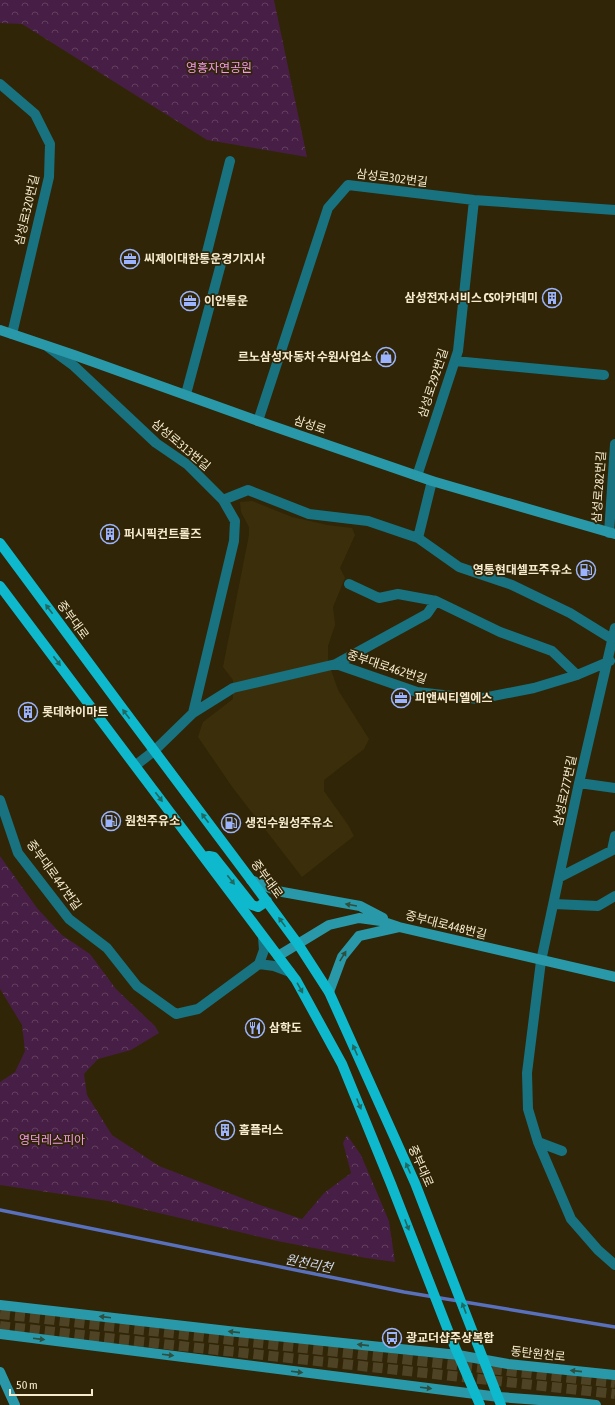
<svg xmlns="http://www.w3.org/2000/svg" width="615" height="1405" viewBox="0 0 615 1405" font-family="'Asap Condensed','Noto Sans KR',sans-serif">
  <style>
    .built { fill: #3b2f0b }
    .park { fill: url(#park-crowns) }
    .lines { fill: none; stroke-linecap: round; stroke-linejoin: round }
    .stream { stroke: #5970bc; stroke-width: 3.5 }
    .secondary-tunnel { stroke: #4e4324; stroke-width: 10; stroke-dasharray: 10 5; stroke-linecap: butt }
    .street { stroke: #18727f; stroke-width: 10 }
    .secondary { stroke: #2999a9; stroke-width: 10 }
    .primary { stroke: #0eb9ce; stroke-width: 10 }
    .oneway { fill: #216860 }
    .oneway2 { fill: #2e4e3f }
    .labels { text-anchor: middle; stroke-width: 3.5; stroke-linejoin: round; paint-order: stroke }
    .park-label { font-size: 12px; fill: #f49aee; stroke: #302506 }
    .street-label { font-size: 12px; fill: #f6ebce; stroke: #302506 }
    .poi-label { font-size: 12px; font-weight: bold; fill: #f6ebce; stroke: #302506; text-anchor: start }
    .water-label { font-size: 13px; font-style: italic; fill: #d0d8ed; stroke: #302506 }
  </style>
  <defs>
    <pattern id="park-crowns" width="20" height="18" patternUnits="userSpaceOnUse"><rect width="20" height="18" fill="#471e45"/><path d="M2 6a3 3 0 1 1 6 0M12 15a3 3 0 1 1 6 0" fill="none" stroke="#623f5f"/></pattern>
  </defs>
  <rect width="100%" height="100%" fill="#302506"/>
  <path class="built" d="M252 501 292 517 327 525 352 528 355 535 340 568 345 578 333 607 335 625 328 646V661L338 690 369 739 364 749 324 780V791L348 825 354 836 302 877 233 788 198 737 203 722 233 699V680L223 667 249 535V527L241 512 240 502Z"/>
  <path class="park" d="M0 0H274L307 157 207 140 22 24 0 23Z
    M0 856 37 908 62 935 90 954 116 989 155 1026 159 1033 131 1050 98 1059 84 1074 87 1095 112 1135 159 1166 260 1205 302 1219 324 1193 351 1173 343 1143 347 1135 361 1155 389 1221 395 1262 366 1258 277 1241 108 1201 0 1185V1082L15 1072 25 1051 22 1025 0 989Z"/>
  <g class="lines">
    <path class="stream" d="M0 1210 404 1292 615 1327"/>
    <path class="secondary-tunnel" d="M0 1314 615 1383
      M0 1326 615 1394"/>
    <path class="street" d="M0 84 35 114 50 144 49 177 12 334
      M48 347 74 366 156 443 188 465 223 500 235 521 234 541 193 713
      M455 361 604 375
      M186 394 222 260 206 256 230 161
      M258 421 328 208 348 185 474 200 615 210
      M417 476 458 351 474 200
      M223 500 248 490 309 514 368 521 418 538 459 567 512 585 570 613 612 639
      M609 533 615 444
      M418 538 432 481
      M349 584 379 598 398 594 436 601
      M336 664 427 614 436 601 500 632 552 651 577 675
      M136 765 154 751 193 713 233 688 336 664 417 692 478 699 534 688 577 675 610 661
      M579 783 615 788
      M0 800 18 853 69 919 107 948 137 986 176 1014 198 1009 259 964
      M612 850 615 836
      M560 877 615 849
      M554 904 598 906 615 896
      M259 964 274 966 290 972
      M259 964 264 950 263 937
      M538 1142 571 1219 598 1250 615 1265
      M562 1151 538 1142 528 1109 527 1073 541 961 579 783 615 628"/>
    <path class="secondary" d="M0 330 74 355 258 421 432 481 615 534
      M251 880 277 891 360 906 383 918
      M278 956 329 925 359 918 381 921 399 927 615 977
      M329 992 342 957 359 936 399 927
      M0 1305 228 1331 458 1355 508 1364 615 1375
      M0 1334 499 1397 579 1403 596 1405
      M0 1372 15 1405"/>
    <path class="primary" d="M0 543 123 709 251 880 298 944 329 992 415 1183 501 1405
      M0 586 296 980 342 1064 391 1184 451 1338 480 1405
      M204 857 209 856 214 857 252 905 258 907 267 901"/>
  </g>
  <defs><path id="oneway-solid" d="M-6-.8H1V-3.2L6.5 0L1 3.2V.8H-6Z"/></defs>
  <g class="oneway">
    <use href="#oneway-solid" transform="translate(49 609) rotate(-127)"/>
    <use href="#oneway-solid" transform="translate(57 661) rotate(53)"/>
    <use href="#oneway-solid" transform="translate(126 714) rotate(-127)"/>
    <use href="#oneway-solid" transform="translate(159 797) rotate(53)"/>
    <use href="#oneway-solid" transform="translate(205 818) rotate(-127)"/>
    <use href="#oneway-solid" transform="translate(231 880) rotate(52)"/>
    <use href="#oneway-solid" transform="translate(282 922) rotate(-126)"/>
    <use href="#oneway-solid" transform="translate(300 988) rotate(61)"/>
    <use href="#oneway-solid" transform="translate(355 1050) rotate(-114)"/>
    <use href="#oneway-solid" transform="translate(359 1104) rotate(68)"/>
    <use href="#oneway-solid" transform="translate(408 1168) rotate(-114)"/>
    <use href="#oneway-solid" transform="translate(407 1225) rotate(69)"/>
    <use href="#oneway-solid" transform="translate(464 1308) rotate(-111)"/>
  </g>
  <g class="oneway2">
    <use href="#oneway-solid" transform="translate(351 905) rotate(-170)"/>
    <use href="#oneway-solid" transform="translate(343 956) rotate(-58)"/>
    <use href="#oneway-solid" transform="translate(105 1317) rotate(-173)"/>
    <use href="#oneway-solid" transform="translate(234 1332) rotate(-174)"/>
    <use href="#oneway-solid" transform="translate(39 1339) rotate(7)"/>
    <use href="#oneway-solid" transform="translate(363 1345) rotate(-174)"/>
    <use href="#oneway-solid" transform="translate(168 1355) rotate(7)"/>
    <use href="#oneway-solid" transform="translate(576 1371) rotate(-174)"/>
    <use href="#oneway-solid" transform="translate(297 1372) rotate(7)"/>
    <use href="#oneway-solid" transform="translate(426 1388) rotate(7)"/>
  </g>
  <defs>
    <g id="office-ring" transform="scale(1)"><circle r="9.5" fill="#302506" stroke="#9bb4fd" stroke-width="1.5"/><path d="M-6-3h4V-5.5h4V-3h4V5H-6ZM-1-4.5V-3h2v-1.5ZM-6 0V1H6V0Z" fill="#9bb4fd"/></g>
    <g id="building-ring" transform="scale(1)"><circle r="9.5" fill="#302506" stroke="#9bb4fd" stroke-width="1.5"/><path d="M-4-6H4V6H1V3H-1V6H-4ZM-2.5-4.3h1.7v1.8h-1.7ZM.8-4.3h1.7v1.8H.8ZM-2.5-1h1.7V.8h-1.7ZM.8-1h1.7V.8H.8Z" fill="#9bb4fd"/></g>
    <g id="shop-ring" transform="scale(1)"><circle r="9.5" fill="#302506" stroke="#9bb4fd" stroke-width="1.5"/><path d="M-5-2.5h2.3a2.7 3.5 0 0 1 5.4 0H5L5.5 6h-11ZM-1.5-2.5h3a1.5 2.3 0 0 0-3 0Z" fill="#9bb4fd"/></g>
    <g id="fuel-ring" transform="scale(1)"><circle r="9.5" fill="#302506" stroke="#9bb4fd" stroke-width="1.5"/><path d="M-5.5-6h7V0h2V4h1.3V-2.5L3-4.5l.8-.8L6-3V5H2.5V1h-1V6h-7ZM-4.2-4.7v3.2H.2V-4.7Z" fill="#9bb4fd"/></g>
    <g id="restaurant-ring" transform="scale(1)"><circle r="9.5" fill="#302506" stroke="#9bb4fd" stroke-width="1.5"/><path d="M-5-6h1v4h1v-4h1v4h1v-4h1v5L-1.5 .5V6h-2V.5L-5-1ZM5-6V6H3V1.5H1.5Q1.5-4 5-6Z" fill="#9bb4fd"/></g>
    <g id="bus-ring" transform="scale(1)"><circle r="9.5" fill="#302506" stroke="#9bb4fd" stroke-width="1.5"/><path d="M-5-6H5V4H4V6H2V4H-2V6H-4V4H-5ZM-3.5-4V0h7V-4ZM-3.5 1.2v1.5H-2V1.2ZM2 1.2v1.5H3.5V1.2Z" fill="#9bb4fd"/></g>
  </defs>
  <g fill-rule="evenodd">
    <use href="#office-ring" x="130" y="259"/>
    <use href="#building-ring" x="552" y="298"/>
    <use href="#office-ring" x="190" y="301"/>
    <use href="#shop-ring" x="386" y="357"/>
    <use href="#building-ring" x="110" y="534"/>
    <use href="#fuel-ring" x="586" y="570"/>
    <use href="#office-ring" x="401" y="698"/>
    <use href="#building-ring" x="28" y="712"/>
    <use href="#fuel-ring" x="111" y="821"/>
    <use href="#fuel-ring" x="231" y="823"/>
    <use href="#restaurant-ring" x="255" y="1028"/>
    <use href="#building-ring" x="225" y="1130"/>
    <use href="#bus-ring" x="392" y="1338"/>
  </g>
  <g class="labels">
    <g class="park-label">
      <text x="219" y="72">영흥자연공원</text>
      <text x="52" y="1144">영덕레스피아</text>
    </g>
    <g class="street-label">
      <text transform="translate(392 178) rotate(7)" y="4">삼성로302번길</text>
      <text transform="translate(27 210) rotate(-77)" y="4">삼성로320번길</text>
      <text transform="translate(433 383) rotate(-72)" y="4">삼성로292번길</text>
      <text transform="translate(310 425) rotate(19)" y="4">삼성로</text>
      <text transform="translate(181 445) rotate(40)" y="4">삼성로313번길</text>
      <text transform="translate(599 487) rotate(-86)" y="4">삼성로282번길</text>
      <text transform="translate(73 620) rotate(54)" y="4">중부대로</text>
      <text transform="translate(387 667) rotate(18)" y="4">중부대로462번길</text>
      <text transform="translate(565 791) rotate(-78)" y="4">삼성로277번길</text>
      <text transform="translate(54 875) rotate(54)" y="4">중부대로447번길</text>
      <text transform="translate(267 879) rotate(54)" y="4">중부대로</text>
      <text transform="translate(446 925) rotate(14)" y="4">중부대로448번길</text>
      <text transform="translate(421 1166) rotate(66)" y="4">중부대로</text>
      <text transform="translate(538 1354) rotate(6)" y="4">동탄원천로</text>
    </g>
    <g class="poi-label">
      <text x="144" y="263">씨제이대한통운경기지사</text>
      <text x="538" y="302" text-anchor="end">삼성전자서비스 CS아카데미</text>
      <text x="204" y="305">이안통운</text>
      <text x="372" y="361" text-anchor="end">르노삼성자동차 수원사업소</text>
      <text x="124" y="538">퍼시픽컨트롤즈</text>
      <text x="572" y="574" text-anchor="end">영통현대셀프주유소</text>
      <text x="415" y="702">피앤씨티엘에스</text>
      <text x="42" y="716">롯데하이마트</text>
      <text x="125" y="825">원천주유소</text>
      <text x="245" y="827">생진수원성주유소</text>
      <text x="269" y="1032">삼학도</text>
      <text x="239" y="1134">홈플러스</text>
      <text x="406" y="1342">광교더샵주상복합</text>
    </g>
    <g class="water-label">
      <text transform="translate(309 1263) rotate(11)" y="5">원천리천</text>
    </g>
  </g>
  <path d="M10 1389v6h82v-6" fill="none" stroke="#f6ebce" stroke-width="2"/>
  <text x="16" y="1389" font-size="12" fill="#f6ebce" stroke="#302506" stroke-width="3" paint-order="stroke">50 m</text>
</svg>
